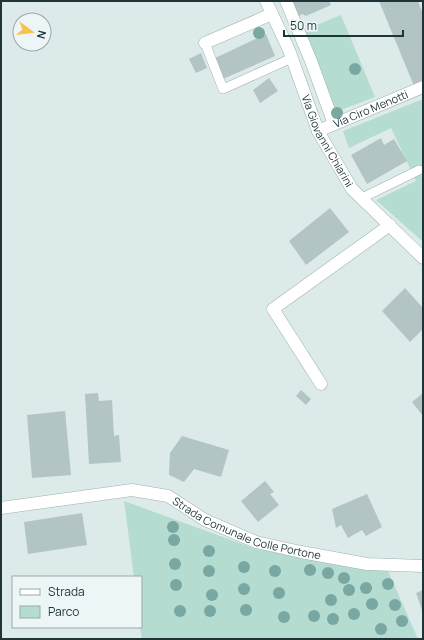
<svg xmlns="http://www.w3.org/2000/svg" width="424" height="640" viewBox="0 0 424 640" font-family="Manrope,sans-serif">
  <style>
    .green { fill: #b5dcd1 }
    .building { fill: #b3c4c4 }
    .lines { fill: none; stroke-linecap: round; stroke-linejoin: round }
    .lane-casing { stroke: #a0b0b1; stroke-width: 10 }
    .street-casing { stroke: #a0b0b1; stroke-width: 13 }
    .secondary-casing { stroke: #9cb2b6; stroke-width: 13 }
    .lane { stroke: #fff; stroke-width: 9 }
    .street { stroke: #fff; stroke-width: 12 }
    .secondary { stroke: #fff; stroke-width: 12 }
    .tree { fill: #79a7a1 }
    .labels { text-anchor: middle; stroke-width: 4; stroke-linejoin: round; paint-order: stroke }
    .street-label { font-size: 11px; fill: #1f3439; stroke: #edf6f6 }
  </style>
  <rect width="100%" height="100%" fill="#ddeaea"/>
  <path class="green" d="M341 15 375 97 338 111 332 110 302 31Z
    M423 99V239L421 240 376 200 416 181 391 128 349 148 343 131Z
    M124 501 256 549 388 571 418 639H142L140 627 141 577H134Z"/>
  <path class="building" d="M291 1H329L331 5 306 16 302 14 298 17Z
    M379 1H418L423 14V82L414 86Z
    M266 34 275 56 223 79 215 58Z
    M201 53 207 68 196 73 189 59Z
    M269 78 278 91 260 103 253 90Z
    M381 138 384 145 394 139 407 161 367 184 351 155Z
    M330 208 349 232 306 265 289 241Z
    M405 288 423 308V317L422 319 423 321V329L410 342 382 311Z
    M301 390 311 399 306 405 296 396Z
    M98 393 99 401 112 400 114 436 119 435 121 462 89 464 85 394Z
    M423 393V416L412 402Z
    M65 411 71 475 32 478 27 415Z
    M182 436 229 450 221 477 194 469 184 482 169 475 170 453Z
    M265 481 274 492 270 494 279 505 258 522 241 501Z
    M367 494 382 527 366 536 362 530 348 538 341 525 336 528 332 509Z
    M82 513 87 545 28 554 24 522Z
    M423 590V613L416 593Z"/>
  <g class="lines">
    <g class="lane-casing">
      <path id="lane" d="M205 43 223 89 292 58
        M362 198 419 170"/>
    </g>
    <g class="street-casing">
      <g id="street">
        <path d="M286 1 311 61 334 124"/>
        <path d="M205 43 272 14"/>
        <path id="s1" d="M318 131 423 87"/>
        <path d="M321 384 273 309 390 225"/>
        <path id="s2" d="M1 508 132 490 168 496 205 520 256 542 301 552 367 564 423 566"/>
      </g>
    </g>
    <g class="secondary-casing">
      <g id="secondary">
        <path id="s3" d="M266 1 289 50 318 131 352 189 423 258"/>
      </g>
    </g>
    <use href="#lane" class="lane"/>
    <use href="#street" class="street"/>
    <use href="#secondary" class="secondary"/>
  </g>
  <g class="tree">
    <circle cx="259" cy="33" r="6"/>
    <circle cx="355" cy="69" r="6"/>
    <circle cx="337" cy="113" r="6"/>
    <circle cx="173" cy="527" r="6"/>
    <circle cx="174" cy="540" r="6"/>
    <circle cx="209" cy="551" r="6"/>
    <circle cx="175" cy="564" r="6"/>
    <circle cx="244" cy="567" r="6"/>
    <circle cx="310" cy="570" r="6"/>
    <circle cx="209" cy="571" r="6"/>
    <circle cx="275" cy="571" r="6"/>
    <circle cx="328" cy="573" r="6"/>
    <circle cx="344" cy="578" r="6"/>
    <circle cx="388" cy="584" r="6"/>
    <circle cx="176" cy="585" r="6"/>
    <circle cx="366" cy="588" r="6"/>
    <circle cx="244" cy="589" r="6"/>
    <circle cx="349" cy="590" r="6"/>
    <circle cx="279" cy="593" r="6"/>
    <circle cx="212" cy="595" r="6"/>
    <circle cx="331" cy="600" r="6"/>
    <circle cx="372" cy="604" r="6"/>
    <circle cx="395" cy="605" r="6"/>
    <circle cx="246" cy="610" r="6"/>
    <circle cx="180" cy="611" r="6"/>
    <circle cx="210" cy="611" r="6"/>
    <circle cx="354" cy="614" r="6"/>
    <circle cx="314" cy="616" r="6"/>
    <circle cx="284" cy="617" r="6"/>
    <circle cx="333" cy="619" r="6"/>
    <circle cx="402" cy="621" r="6"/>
    <circle cx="381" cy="629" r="6"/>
  </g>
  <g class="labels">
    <g class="street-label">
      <text dy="4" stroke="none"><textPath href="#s1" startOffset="57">Via Ciro Menotti</textPath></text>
      <text dy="4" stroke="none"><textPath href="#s3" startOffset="153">Via Giovanni Chiarini</textPath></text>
      <text dy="4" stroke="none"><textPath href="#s2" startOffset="255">Strada Comunale Colle Portone</textPath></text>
    </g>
  </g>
  <rect width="424" height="640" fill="none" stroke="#1f3439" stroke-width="4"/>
  <rect x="12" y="576" width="130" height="52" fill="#edf6f6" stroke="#9ba8aa"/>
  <rect x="20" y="589" width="20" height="6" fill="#ffffff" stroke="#9ba8aa"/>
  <text x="48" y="596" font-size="12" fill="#1f3439">Strada</text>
  <rect x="20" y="606" width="20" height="12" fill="#b5dcd1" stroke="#9ba8aa"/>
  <text x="48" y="616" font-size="12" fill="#1f3439">Parco</text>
  <g transform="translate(32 32) rotate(105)"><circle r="19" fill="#edf6f6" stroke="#9ba8aa"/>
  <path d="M0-3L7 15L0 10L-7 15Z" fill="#f6c34f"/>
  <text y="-6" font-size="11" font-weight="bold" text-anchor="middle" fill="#1f3439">N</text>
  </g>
  <path d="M284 30v6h119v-6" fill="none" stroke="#1f3439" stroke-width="2"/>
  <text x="290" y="30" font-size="12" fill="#1f3439" stroke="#edf6f6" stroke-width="3" paint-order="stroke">50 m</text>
</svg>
